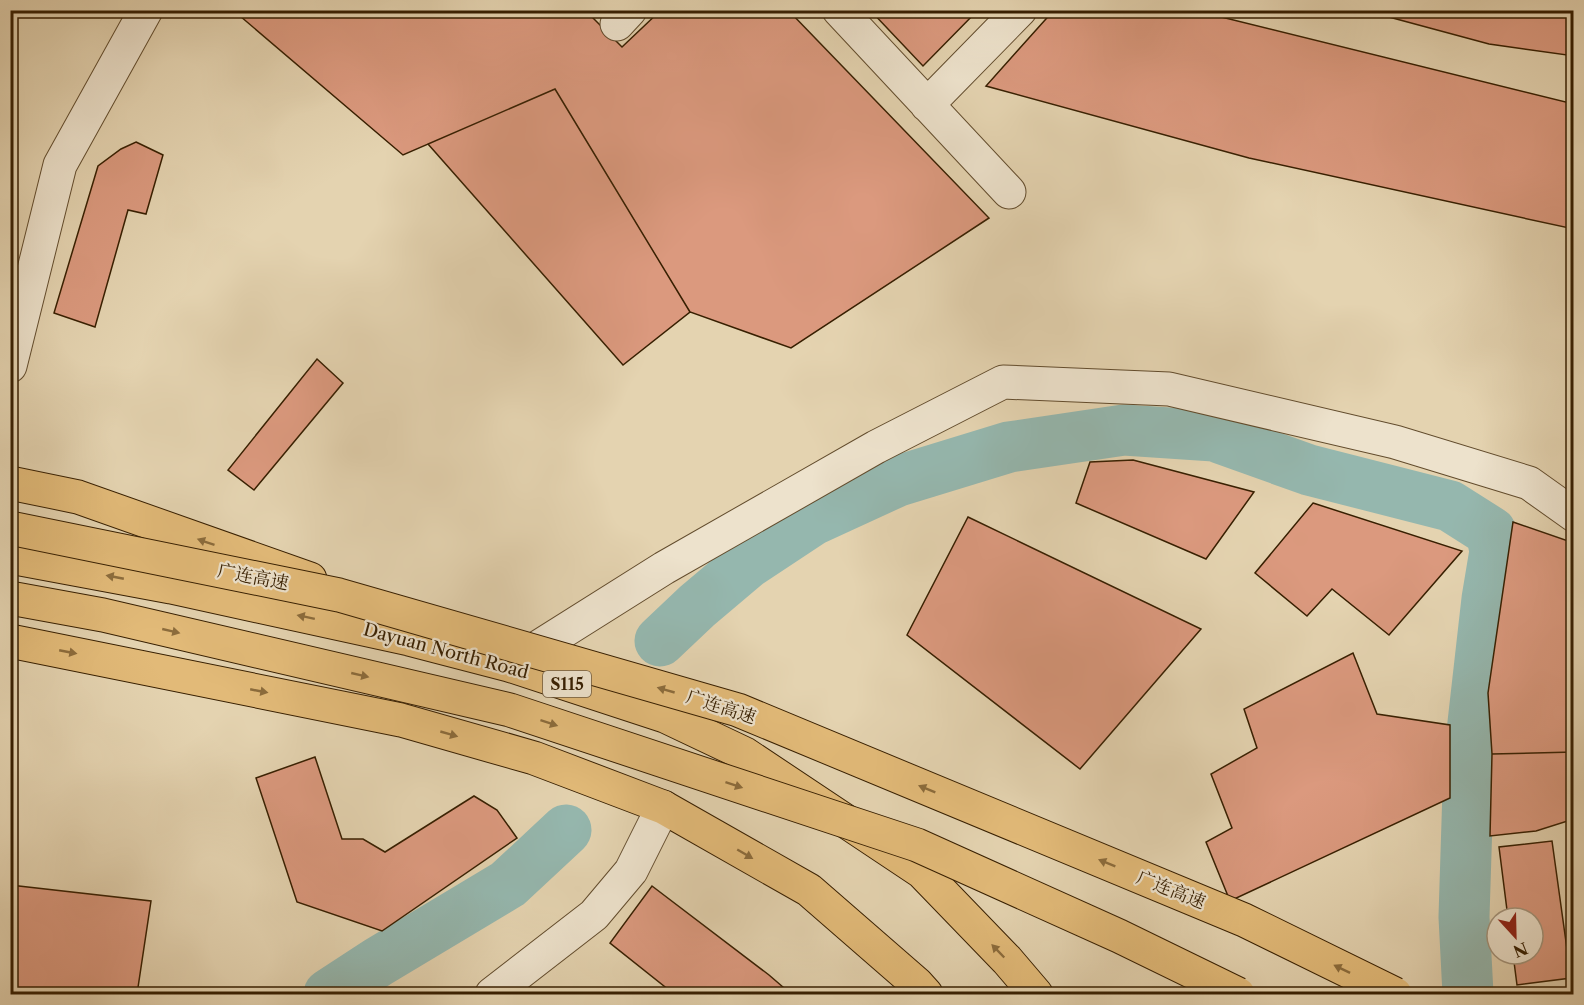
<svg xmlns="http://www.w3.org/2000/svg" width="1584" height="1005" viewBox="0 0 1584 1005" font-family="'Libre Caslon Text','Noto Serif SC',serif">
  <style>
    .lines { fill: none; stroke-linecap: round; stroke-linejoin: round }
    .river { stroke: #95b7ae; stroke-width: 51 }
    .building { fill: #db997e; stroke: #371f01; stroke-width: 1.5 }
    .minor-casing { stroke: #624c2d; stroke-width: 35 }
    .major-casing { stroke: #371f01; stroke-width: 35 }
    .highway-casing { stroke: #371f01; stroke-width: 35 }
    .minor { stroke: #ede2cc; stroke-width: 33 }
    .major { stroke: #e2ba78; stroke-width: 33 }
    .highway { stroke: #e2ba78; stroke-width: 33 }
    .highway-bridge-casing { stroke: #371f01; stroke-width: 35; stroke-linecap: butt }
    .highway-bridge { stroke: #e2ba78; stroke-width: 33 }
    .oneway { fill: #8c6c3c }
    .labels { text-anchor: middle; stroke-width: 4.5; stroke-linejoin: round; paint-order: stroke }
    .shield { fill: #ede2cc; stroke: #6e5a3e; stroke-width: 1.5 }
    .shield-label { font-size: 16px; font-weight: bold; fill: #371f01 }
    .street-label { font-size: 18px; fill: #371f01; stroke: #ede2cc }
  </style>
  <rect width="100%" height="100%" fill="#e4d3b0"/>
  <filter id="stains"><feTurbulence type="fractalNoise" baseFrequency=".00333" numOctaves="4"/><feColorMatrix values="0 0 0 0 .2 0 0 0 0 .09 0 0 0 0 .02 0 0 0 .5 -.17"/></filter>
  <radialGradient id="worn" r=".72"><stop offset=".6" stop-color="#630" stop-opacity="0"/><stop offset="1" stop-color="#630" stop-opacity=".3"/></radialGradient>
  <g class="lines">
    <path class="river" d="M660 641 697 606 748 563 813 520 898 481 1009 447 1124 430 1214 436 1309 470 1450 506 1491 532 1495 551 1487 599 1469 758 1464 917 1468 994
      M329 994 378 962 508 884 566 830"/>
  </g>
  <path class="building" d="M233 10H596L591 16 622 47 661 10H788L989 218 791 348 690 312 555 89 403 155Z
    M870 10H978L923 66Z
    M1054 10H1193L1574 104V217L1569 228 1249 158 986 86Z
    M1363 10H1574V56L1489 44Z
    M555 89 690 312 623 365 428 144Z
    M136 142 163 155 146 214 128 210 95 327 54 313 98 166 121 149Z
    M317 359 343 383 254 490 228 470Z
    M1133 460 1254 492 1206 559 1076 503 1090 462Z
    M1313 503 1462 551 1389 635 1332 589 1307 616 1255 573Z
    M968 517 1201 629 1080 769 907 635Z
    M1513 522 1574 543V752L1492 754 1488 693Z
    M1353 653 1377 714 1450 725V798L1230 901 1206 842 1232 828 1211 774 1257 748 1244 709Z
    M1574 752V819L1536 831 1490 836 1492 754Z
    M315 757 342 839H363L385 852 474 796 497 810 517 838 382 931 297 902 256 778Z
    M1552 841 1571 978 1517 985 1513 954H1533V918H1508L1499 847Z
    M10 885 151 901 137 994H10Z
    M652 886 769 975 791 994H674L610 943Z"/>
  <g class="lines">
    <g class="minor-casing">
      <path id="minor" d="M839 10 1009 192
        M617 24 630 10
        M927 105 1020 10
        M10 366 60 165 146 10
        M513 663 664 568 876 447 1003 382 1169 389 1395 442 1529 483 1574 515
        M492 994 594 915 631 871 663 807"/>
    </g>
    <g class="major-casing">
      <path id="major" d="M10 557 171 587 409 639 509 665 665 716 745 754 922 872 1007 960 1036 994
        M10 641 401 720 534 758 663 807 809 890 917 984 926 994"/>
    </g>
    <g class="highway-casing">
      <path id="highway" d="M10 483 78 497 310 579"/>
    </g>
    <use href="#minor" class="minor"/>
    <use href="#major" class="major"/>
    <use href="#highway" class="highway"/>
    <g class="highway-bridge-casing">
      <path id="highway-bridge" d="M10 528 339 595 738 710 1244 920 1395 994
        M10 598 103 615 510 710 917 845 1119 936 1238 994"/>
    </g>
    <use href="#highway-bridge" class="highway-bridge"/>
  </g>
  <defs><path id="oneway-solid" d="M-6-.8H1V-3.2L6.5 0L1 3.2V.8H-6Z" transform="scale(1.5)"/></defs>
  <g class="oneway">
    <use href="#oneway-solid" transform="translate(206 542) rotate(-161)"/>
    <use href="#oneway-solid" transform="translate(115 577) rotate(-169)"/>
    <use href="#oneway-solid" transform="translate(306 617) rotate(-168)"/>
    <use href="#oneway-solid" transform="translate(171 631) rotate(13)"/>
    <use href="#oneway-solid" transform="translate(68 652) rotate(11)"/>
    <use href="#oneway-solid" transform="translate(360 675) rotate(13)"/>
    <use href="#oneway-solid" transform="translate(666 690) rotate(-164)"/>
    <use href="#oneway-solid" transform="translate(259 691) rotate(11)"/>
    <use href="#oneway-solid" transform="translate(549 723) rotate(18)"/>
    <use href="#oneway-solid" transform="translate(449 734) rotate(16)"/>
    <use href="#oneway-solid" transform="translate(734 785) rotate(18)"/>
    <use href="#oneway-solid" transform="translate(927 789) rotate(-158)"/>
    <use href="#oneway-solid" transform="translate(745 854) rotate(30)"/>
    <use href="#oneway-solid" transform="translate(1107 863) rotate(-158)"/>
    <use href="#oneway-solid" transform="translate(998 951) rotate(-134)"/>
    <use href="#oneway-solid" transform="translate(1342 969) rotate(-154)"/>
  </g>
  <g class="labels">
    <rect class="shield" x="543" y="671" width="48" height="26" rx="4.5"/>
    <g class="shield-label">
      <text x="567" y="690">S115</text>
    </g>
    <g class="street-label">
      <text transform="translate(253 577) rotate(11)" y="6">广连高速</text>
      <text transform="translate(446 651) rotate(15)" y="6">Dayuan North Road</text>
      <text transform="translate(721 707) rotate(18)" y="6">广连高速</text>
      <text transform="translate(1171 890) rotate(22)" y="6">广连高速</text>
    </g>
  </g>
  <rect width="1584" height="1005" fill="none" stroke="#e4d3b0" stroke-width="36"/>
  <rect x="12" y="12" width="1560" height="981" fill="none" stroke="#371f01" stroke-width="3"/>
  <rect x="18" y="18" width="1548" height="969" fill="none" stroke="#371f01" stroke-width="1.5"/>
  <g transform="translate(1515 936) rotate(158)"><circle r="28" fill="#ede2cc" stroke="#a4947b" stroke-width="1.5"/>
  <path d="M0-4.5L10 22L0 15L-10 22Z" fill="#8f2418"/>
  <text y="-9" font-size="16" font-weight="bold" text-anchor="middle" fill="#371f01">N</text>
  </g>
  <rect width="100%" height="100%" filter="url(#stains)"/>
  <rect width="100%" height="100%" fill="url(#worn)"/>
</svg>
